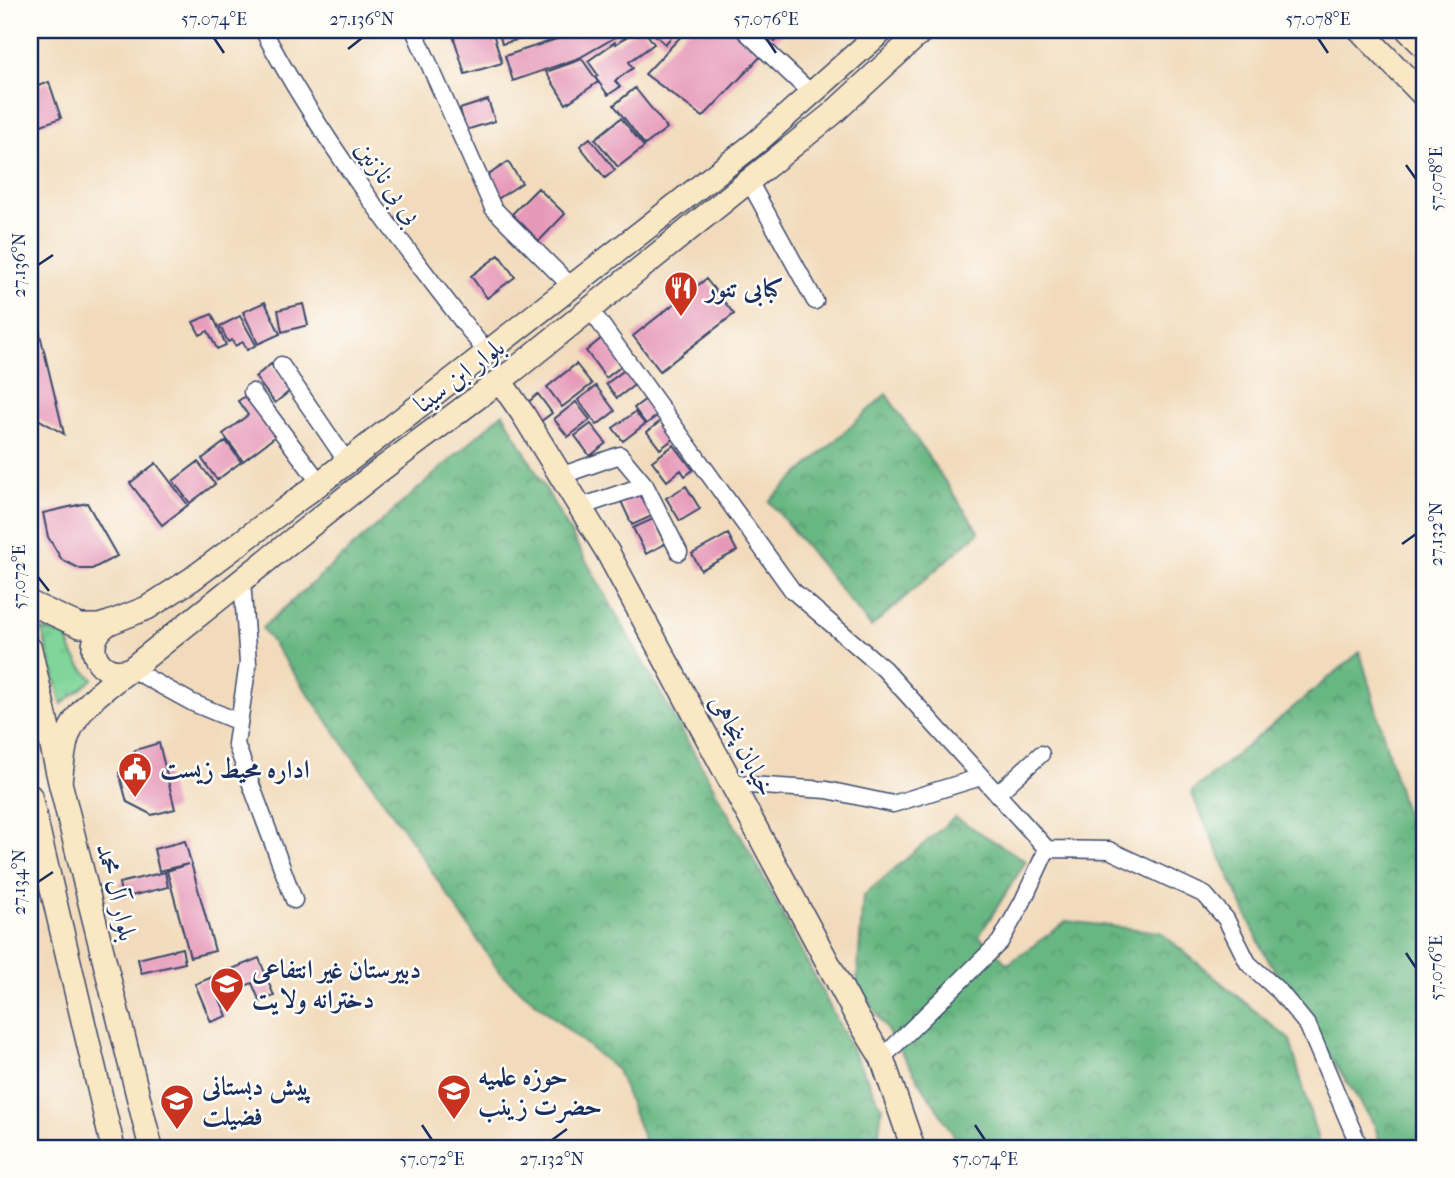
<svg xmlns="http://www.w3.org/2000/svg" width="1455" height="1178" viewBox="0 0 1455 1178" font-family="'IM FELL French Canon',Amiri,serif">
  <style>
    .grass { fill: url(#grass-tufts); stroke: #4e827c; stroke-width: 2 }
    .forest { fill: url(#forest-crowns); stroke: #427370; stroke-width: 2 }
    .building { fill: #e698b8 }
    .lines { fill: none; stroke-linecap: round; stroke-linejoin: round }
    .street-casing { stroke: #3b496c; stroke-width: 19 }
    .secondary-casing { stroke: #3b496c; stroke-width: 26 }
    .street { stroke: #fff; stroke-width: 16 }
    .secondary { stroke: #fae7c3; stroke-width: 23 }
    .ticks { fill: none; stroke: #1b2f5e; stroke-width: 2.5 }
    .labels { text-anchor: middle; stroke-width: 5; stroke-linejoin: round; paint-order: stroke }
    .street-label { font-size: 26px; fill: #1b2f5e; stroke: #fdfcf7 }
    .poi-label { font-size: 26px; font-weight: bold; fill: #1b2f5e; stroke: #fdfcf7; text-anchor: start }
    .neatline { fill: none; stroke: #1b2f5e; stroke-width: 2.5 }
    .ticks-label { font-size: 18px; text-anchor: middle; fill: #1b2f5e }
  </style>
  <defs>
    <pattern id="grass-tufts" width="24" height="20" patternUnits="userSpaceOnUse" patternTransform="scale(1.75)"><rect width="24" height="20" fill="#80d69a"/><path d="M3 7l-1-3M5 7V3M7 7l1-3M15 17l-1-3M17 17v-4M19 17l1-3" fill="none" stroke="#6eb887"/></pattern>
    <pattern id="forest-crowns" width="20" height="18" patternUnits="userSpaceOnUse" patternTransform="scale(1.75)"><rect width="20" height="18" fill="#68b782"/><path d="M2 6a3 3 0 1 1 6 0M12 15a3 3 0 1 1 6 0" fill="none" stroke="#55956e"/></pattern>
  </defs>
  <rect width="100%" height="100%" fill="#fdfcf7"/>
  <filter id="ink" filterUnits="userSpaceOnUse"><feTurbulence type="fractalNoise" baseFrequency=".0143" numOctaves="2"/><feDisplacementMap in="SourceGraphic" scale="14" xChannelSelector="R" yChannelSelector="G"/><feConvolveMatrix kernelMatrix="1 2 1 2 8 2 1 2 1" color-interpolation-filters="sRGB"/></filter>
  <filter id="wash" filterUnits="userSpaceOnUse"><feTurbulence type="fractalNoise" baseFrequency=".00686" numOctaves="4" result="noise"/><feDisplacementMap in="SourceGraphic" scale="28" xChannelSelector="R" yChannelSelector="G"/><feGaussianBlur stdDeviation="1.57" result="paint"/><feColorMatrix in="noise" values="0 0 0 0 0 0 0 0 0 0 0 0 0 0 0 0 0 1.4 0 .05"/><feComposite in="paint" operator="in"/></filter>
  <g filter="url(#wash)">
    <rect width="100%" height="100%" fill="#f2dbbc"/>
    <path class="grass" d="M42 630 67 636C71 654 79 667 93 679L62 704Z"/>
    <path class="forest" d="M886 394 979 532 871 627 769 501Z
      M503 413 757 865 882 1108 877 1148H647L617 1070 500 973 406 833 262 628Z
      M1360 652 1425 884V1148H1382L1374 1124 1264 953 1191 792Z
      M955 817 1026 861 979 936 1008 964 1067 921 1160 932 1290 1040 1320 1148H1209L1201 1145 1195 1148H962L857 983 863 896Z"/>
    <g id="blocks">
      <path class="building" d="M470 30H492L502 63 465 74 453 35Z
        M498 30H522L524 38 502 44Z
        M578 30H628L579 58 513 81 505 56 572 34Z
        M636 30H644L654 44 629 62 633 68 615 81 620 87 608 95 595 77 598 75 588 61 615 42 616 44Z
        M650 30H678L665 44Z
        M687 30H735L762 55 703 117 645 74Z
        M761 30H786L775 42Z
        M582 59 598 82 566 104 546 72Z
        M49 82 61 118 30 129V89Z
        M635 88 667 128 645 145 614 105Z
        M488 100 495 121 466 130 460 109Z
        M621 118 644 147 618 167 595 139Z
        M590 138 615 170 605 178 580 146Z
        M508 162 522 183 496 200 482 179Z
        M538 188 565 214 539 241 512 214Z
        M499 255 515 277 487 298 471 276Z
        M706 279 734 314 660 371 633 336Z
        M30 297H31L64 434 33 416 30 404Z
        M265 302 280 334 258 344 243 312Z
        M303 304 308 325 282 332 278 310Z
        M212 314 226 345 217 349 208 331 200 335 193 322Z
        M240 316 256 345 247 350 243 342 235 346 232 340 228 342 220 326Z
        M603 337 624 364 606 378 586 351Z
        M271 364 291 390 275 403 255 377Z
        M576 364 592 384 562 407 547 387Z
        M626 369 637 383 617 398 606 384Z
        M596 386 615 411 597 425 578 400Z
        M250 393 280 433 243 461 223 434 248 415 238 401Z
        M538 394 552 413 540 422 526 404Z
        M646 399 658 415 646 424 634 408Z
        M576 402 590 420 568 437 554 419Z
        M635 412 645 424 623 441 613 428Z
        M662 420 676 437 660 449 647 432Z
        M591 424 606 443 590 456 575 436Z
        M226 441 241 462 217 480 202 459Z
        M674 445 693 470 685 476 681 470 667 481 652 461Z
        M198 462 215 484 190 503 173 481Z
        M156 463 188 505 162 525 130 483Z
        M686 486 700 509 680 521 666 498Z
        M640 490 652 516 632 525 620 499Z
        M87 503 117 556 92 569H81L62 560 48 537 43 513Z
        M653 519 665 544 646 554 633 528Z
        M728 534 737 551 701 570 692 554Z
        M159 743 175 809 152 815 127 802 119 773 135 750Z
        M185 841 215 951 190 957 167 871 188 864 159 871 154 849Z
        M165 872 168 887 122 898 119 883Z
        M182 948 185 963 141 973 138 959Z
        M259 958 274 996 260 1002 252 983 219 997 227 1016 211 1022 195 984Z"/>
    </g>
  </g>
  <g filter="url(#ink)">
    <use href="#blocks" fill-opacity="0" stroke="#3b496c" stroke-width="2"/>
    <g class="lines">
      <g class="street-casing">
        <path id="street" d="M263 30C324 146 407 250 487 353
          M414 30 493 208 572 287
          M744 30 812 94
          M749 181 815 301
          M590 309 792 590 884 669 1047 849 1109 850 1205 895 1226 919 1248 963 1280 992 1308 1026 1360 1148
          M281 365 347 462
          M252 392 320 483
          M560 476 620 455 645 485 580 507
          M645 485 679 552
          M242 579 248 663 236 744 294 900
          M131 669 193 703 239 722
          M732 784 827 790 893 804 981 777
          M997 794 1041 754
          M882 1058 1000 942 1022 903 1047 849"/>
      </g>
      <g class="secondary-casing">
        <path id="secondary" d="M1360 30 1425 97
          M1408 30 1425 47
          M500 381 523 414 607 551 857 1017 882 1058 913 1148
          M30 603 80 626H99L109 623 147 608 192 579 320 483 758 141 883 30
          M109 623C79 642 98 682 131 669
          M30 649 60 782 151 1148
          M60 782C62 768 63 752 67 738 77 707 106 687 131 669L375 474 513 371 832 114 923 30
          M30 796 113 1148"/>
      </g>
      <use href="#street" class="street"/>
      <use href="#secondary" class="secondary"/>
    </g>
  </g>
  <path class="ticks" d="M214 38 224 53M766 38 776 53M1318 38 1328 53M348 49 362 38M1406 165 1416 179M38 265 53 255M1402 544 1416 534M38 577 49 591M38 882 53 872M1406 953 1416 968M422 1125 432 1140M975 1125 985 1140M552 1140 567 1129"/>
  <defs>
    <g id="restaurant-pin" transform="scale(1.75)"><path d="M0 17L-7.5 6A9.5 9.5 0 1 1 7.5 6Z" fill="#c8321e" stroke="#fdfcf7"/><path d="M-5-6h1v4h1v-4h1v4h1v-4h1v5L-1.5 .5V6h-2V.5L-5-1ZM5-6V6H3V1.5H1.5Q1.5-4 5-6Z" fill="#fff"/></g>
    <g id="civic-pin" transform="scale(1.75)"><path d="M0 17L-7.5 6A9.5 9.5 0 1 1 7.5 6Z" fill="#c8321e" stroke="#fdfcf7"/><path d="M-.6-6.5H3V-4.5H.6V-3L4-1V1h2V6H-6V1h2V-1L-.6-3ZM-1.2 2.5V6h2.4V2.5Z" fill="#fff"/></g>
    <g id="school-pin" transform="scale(1.75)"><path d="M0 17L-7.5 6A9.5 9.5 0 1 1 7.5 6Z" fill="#c8321e" stroke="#fdfcf7"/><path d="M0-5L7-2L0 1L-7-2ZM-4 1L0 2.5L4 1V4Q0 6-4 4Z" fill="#fff"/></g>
  </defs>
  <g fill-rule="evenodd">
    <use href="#restaurant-pin" x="681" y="288"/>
    <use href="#civic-pin" x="135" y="769"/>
    <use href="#school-pin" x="227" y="984"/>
    <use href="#school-pin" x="454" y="1091"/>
    <use href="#school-pin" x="177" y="1101"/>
  </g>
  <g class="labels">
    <g class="street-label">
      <text transform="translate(389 182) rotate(55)" y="9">بی بی نازنین</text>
      <text transform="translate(459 375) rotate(-37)" y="9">بلوار ابن سینا</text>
      <text transform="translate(743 745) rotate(62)" y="9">خیابان پنجاهی</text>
      <text transform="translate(117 892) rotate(76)" y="9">بلوار آل محمد</text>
    </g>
    <g class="poi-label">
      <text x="706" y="297">کبابی تنور</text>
      <text x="160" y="778">اداره محیط زیست</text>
      <text x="252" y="978">دبیرستان غیر انتفاعی<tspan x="252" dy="30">دخترانه ولایت</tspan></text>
      <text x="478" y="1085">حوزه علمیه<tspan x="478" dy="30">حضرت زینب</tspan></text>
      <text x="202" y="1095">پیش دبستانی<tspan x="202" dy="30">فضیلت</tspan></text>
    </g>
  </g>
  <rect width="1455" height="1178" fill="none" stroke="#fdfcf7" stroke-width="77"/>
  <rect x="38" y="38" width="1378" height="1102" class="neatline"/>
  <g class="ticks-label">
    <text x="214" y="25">57.074°E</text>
    <text x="362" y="25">27.136°N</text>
    <text x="766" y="25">57.076°E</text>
    <text x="1318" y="25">57.078°E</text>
    <text transform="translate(1436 179) rotate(-90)" y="6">57.078°E</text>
    <text transform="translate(19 265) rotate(-90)" y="6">27.136°N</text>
    <text transform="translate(1436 534) rotate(-90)" y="6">27.132°N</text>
    <text transform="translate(19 577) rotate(-90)" y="6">57.072°E</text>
    <text transform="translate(19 882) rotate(-90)" y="6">27.134°N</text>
    <text transform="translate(1436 968) rotate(-90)" y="6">57.076°E</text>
    <text x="432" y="1165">57.072°E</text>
    <text x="552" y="1165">27.132°N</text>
    <text x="985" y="1165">57.074°E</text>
  </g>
</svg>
